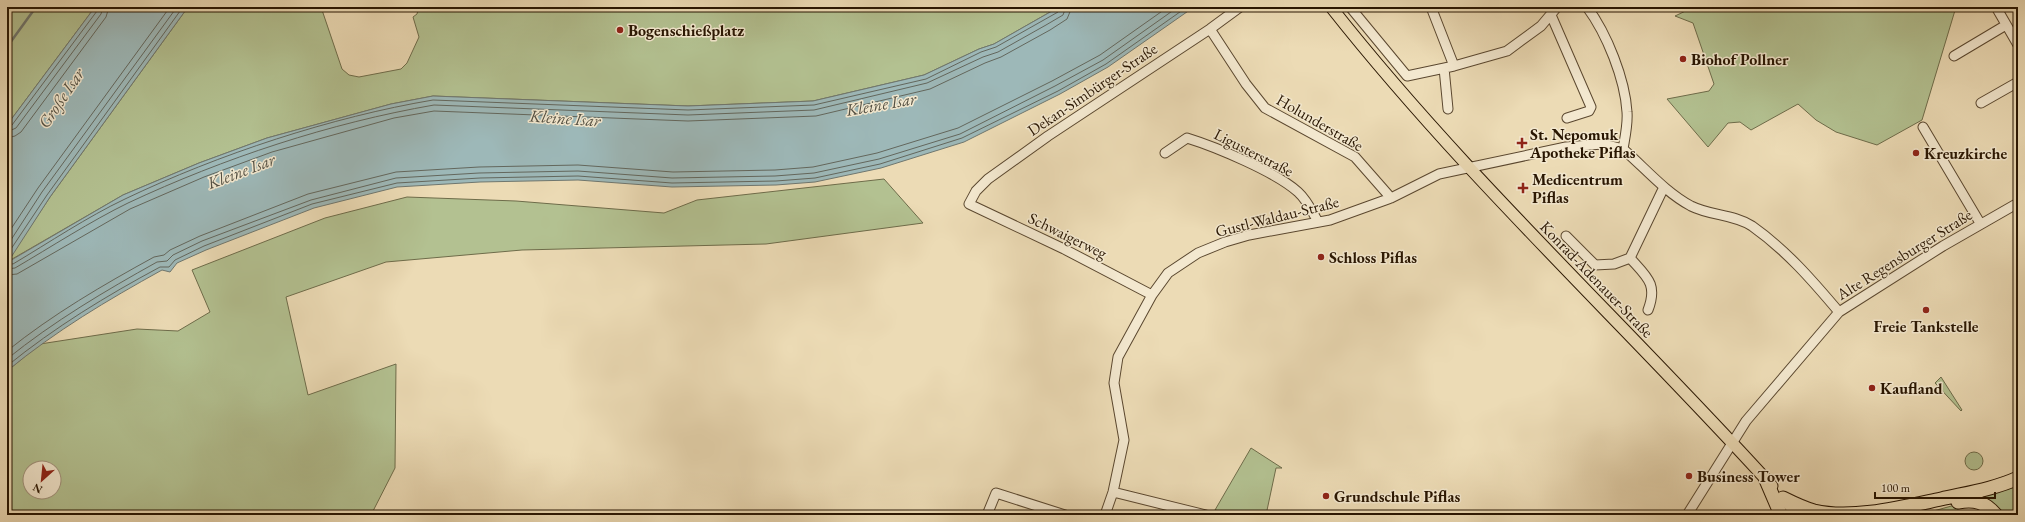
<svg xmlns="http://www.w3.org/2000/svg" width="2025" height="522" viewBox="0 0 2025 522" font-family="'EB Garamond',serif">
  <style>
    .green { fill: #b3c191; stroke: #6e6c4a; fill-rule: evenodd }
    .water { fill: #9db8b8; stroke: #6f776f }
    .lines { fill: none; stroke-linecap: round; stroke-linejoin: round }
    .shore { stroke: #63675d; stroke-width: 1 }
    .stream { stroke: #6f776f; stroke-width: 2.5 }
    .minor-casing { stroke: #5a472f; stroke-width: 11 }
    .major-casing { stroke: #291602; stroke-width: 13 }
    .highway-casing { stroke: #291602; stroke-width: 15 }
    .minor { stroke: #f3e8cf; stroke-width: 9 }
    .major { stroke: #ecdbb5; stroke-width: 11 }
    .highway { stroke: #ecdbb5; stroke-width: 13 }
    .poi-dot { fill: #8f2418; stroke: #f3e8cf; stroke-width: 1.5 }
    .labels { text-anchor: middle; stroke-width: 3; stroke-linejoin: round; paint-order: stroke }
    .poi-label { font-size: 16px; font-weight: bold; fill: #291602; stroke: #f3e8cf; text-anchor: start }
    .street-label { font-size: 16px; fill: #291602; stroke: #f3e8cf }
    .water-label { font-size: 17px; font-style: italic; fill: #524f42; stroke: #f3e8cf }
  </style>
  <rect width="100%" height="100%" fill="#ecdbb5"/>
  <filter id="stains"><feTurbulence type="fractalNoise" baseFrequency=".005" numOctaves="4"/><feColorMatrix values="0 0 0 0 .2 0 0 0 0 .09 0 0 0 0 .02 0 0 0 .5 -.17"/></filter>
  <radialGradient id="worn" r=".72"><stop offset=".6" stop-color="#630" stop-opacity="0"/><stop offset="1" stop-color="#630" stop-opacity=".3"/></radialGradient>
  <path class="green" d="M7 7H95L7 125Z
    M188 7H321L342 69 349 75 359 77 401 69 407 63 419 37 413 17 417 14 419 7H1059L994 44 979 49 924 75 813 101 688 106 433 96 391 104 267 138 199 163 123 195 7 262 50 197Z
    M1694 7H1956L1922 120 1877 145 1836 132 1816 120 1798 104 1751 130 1740 122 1728 123 1708 147 1667 99 1709 91 1714 84 1693 23 1675 16Z
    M884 179 923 223 766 244 522 250 386 262 286 297 308 395 396 364 395 468 371 515H7V371L40 344 137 329 178 331 210 312 192 270 325 218 407 197 516 201 664 213 697 200ZM30 468H54V492H30Z
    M1941 377 1962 410 1961 411 1935 383Z
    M1251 448 1282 468H1276L1266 515H1237L1215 510Z
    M1965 461a9 9 0 1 1 18 0a9 9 0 1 1-18 0Z
    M2018 482V515H2001L1977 495Z
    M1955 505 1958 509 1957 515H1919Z"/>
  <path class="water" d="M95 7H188L50 197 8 262 123 195 199 163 267 138 391 104 433 96 688 106 813 101 924 75 979 49 994 44 1059 7H1194L1108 67 1060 94 964 142 881 168 815 182 776 185 672 187 578 180 480 182 397 187 314 208 206 250 177 263 170 272 162 270C106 301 57 330 7 371V125Z"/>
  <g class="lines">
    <path class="shore" d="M7 127 12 125 97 11 98 7
      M7 132 16 128 101 14 103 7
      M7 138 15 136 21 132 106 17 109 7
      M7 235 38 188 170 7
      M7 246 42 192 177 7
      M7 255 47 195 183 7
      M7 263 13 264C50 242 87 217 125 199 219 154 332 117 433 100L688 110 814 105 926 79 981 52 996 47 1058 12 1061 7
      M7 269 15 268C51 247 91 221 128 203 224 158 330 123 434 105L688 115 814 110 927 83 983 57 998 52 1046 25 1063 15 1066 7
      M7 275 17 274 130 209 204 177 272 152 394 118 434 111 688 121 816 116 930 89 985 63 1001 57 1050 30 1067 19 1072 7
      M7 351C53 314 103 285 154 257L164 255 170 250 200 236 308 194 396 172 479 167 578 165 673 172 775 170 813 167 877 153 958 128 1052 81 1100 55 1168 7
      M7 359C54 321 105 291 157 262L167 261 173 255 202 241 311 200 396 178 479 173 578 171 672 178 775 176 814 173 879 159 960 134 1055 86 1103 60 1178 7
      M7 366C55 327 106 296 160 267H169L175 260 204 246 312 204 397 183 480 178 578 176 672 183 776 181 815 178 880 164 962 138 1058 91 1106 64 1187 7"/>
    <path class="stream" d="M7 47 36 7"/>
    <g class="minor-casing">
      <path id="minor" d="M1350 7 1407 76 1454 66 1431 7
        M1587 7C1607 34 1625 79 1627 112 1628 124 1625 137 1623 149 1645 168 1665 192 1691 206 1711 216 1733 214 1752 226 1786 250 1812 280 1839 312
        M1996 7 2018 45
        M1551 15 1591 107 1589 111 1567 118
        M1210 29 1246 84 1265 108 1355 157 1391 198
        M1954 56 2006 25
        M1454 66 1507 51 1541 26 1557 7
        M1444 68 1448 109
        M1981 103 2018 82
        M1923 127 1980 223
        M1165 153 1187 138C1216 147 1276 172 1298 192 1307 200 1312 211 1318 222
        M1566 236 1595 265 1614 264 1630 258 1664 187
        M1630 258C1647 277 1658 284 1648 310
        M1152 295 1064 249 969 204 976 191 988 179 1048 136 1210 29 1240 7
        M1113 492 1206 515
        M987 515 996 493 1065 515
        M1105 515 1113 492 1124 440 1114 383 1118 357 1152 295 1168 273 1198 253 1225 242 1249 235 1330 220 1391 198 1439 174 1566 147 1602 144 1623 149
        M1687 515 1746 421 1839 312 1943 246 2018 203"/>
    </g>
    <g class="major-casing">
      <path id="major" d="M1331 7C1466 178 1626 325 1772 486
        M1785 500 1798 515"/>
    </g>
    <g class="highway-casing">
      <path id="highway" d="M1766 480 1781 515
        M1783 498C1793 503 1803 508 1814 511 1852 520 1903 507 1941 499 1967 493 1994 489 2018 478
        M1958 502C1975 499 1985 502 1996 515"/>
    </g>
    <use href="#minor" class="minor"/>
    <use href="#major" class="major"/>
    <use href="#highway" class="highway"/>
  </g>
  <g class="poi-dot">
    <circle cx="620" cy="30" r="4"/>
    <circle cx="1683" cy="59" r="4"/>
    <path d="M1520 137h4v4h4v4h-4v4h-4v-4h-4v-4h4z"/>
    <circle cx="1916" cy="153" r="4"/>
    <path d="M1521 182h4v4h4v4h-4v4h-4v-4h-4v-4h4z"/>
    <circle cx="1321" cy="257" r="4"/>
    <circle cx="1926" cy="310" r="4"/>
    <circle cx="1872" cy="388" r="4"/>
    <circle cx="1689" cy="476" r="4"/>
    <circle cx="1326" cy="496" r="4"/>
  </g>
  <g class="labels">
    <g class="poi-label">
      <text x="628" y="36">Bogenschießplatz</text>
      <text x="1691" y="65">Biohof Pollner</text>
      <text x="1530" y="140">St. Nepomuk<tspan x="1530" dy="18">Apotheke Piflas</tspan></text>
      <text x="1924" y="159">Kreuzkirche</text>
      <text x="1532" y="185">Medicentrum<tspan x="1532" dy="18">Piflas</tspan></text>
      <text x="1329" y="263">Schloss Piflas</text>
      <text x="1926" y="332" text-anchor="middle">Freie Tankstelle</text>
      <text x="1880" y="394">Kaufland</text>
      <text x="1697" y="482">Business Tower</text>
      <text x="1334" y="502">Grundschule Piflas</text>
    </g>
    <g class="street-label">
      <text transform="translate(1092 89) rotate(-34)" y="6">Dekan-Simbürger-Straße</text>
      <text transform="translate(1320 122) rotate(30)" y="6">Holunderstraße</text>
      <text transform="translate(1254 152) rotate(27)" y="6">Ligusterstraße</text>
      <text transform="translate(1277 216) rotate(-14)" y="6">Gustl-Waldau-Straße</text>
      <text transform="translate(1068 235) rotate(26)" y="6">Schwaigerweg</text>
      <text transform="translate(1904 254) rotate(-32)" y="6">Alte Regensburger Straße</text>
      <text transform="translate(1597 279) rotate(46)" y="6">Konrad-Adenauer-Straße</text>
    </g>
    <g class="water-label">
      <text transform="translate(61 98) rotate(-56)" y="6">Große Isar</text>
      <text transform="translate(881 104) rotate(-10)" y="6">Kleine Isar</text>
      <text transform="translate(565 118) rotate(4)" y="6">Kleine Isar</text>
      <text transform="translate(241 171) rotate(-21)" y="6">Kleine Isar</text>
    </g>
  </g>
  <rect width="2025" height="522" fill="none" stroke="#ecdbb5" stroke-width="24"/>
  <rect x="8" y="8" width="2009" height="506" fill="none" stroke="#291602" stroke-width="2"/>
  <rect x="12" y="12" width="2001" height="498" fill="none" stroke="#291602"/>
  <g transform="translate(42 480) rotate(207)"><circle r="19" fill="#f3e8cf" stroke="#a2947d"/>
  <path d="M0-3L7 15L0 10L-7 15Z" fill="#8f2418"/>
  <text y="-6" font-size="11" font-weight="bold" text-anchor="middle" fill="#291602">N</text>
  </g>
  <path d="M1875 492v6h120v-6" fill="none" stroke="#291602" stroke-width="2"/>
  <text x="1881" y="492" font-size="12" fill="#291602" stroke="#f3e8cf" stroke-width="3" paint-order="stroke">100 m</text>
  <rect width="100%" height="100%" filter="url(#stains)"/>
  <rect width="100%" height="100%" fill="url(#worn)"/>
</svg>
